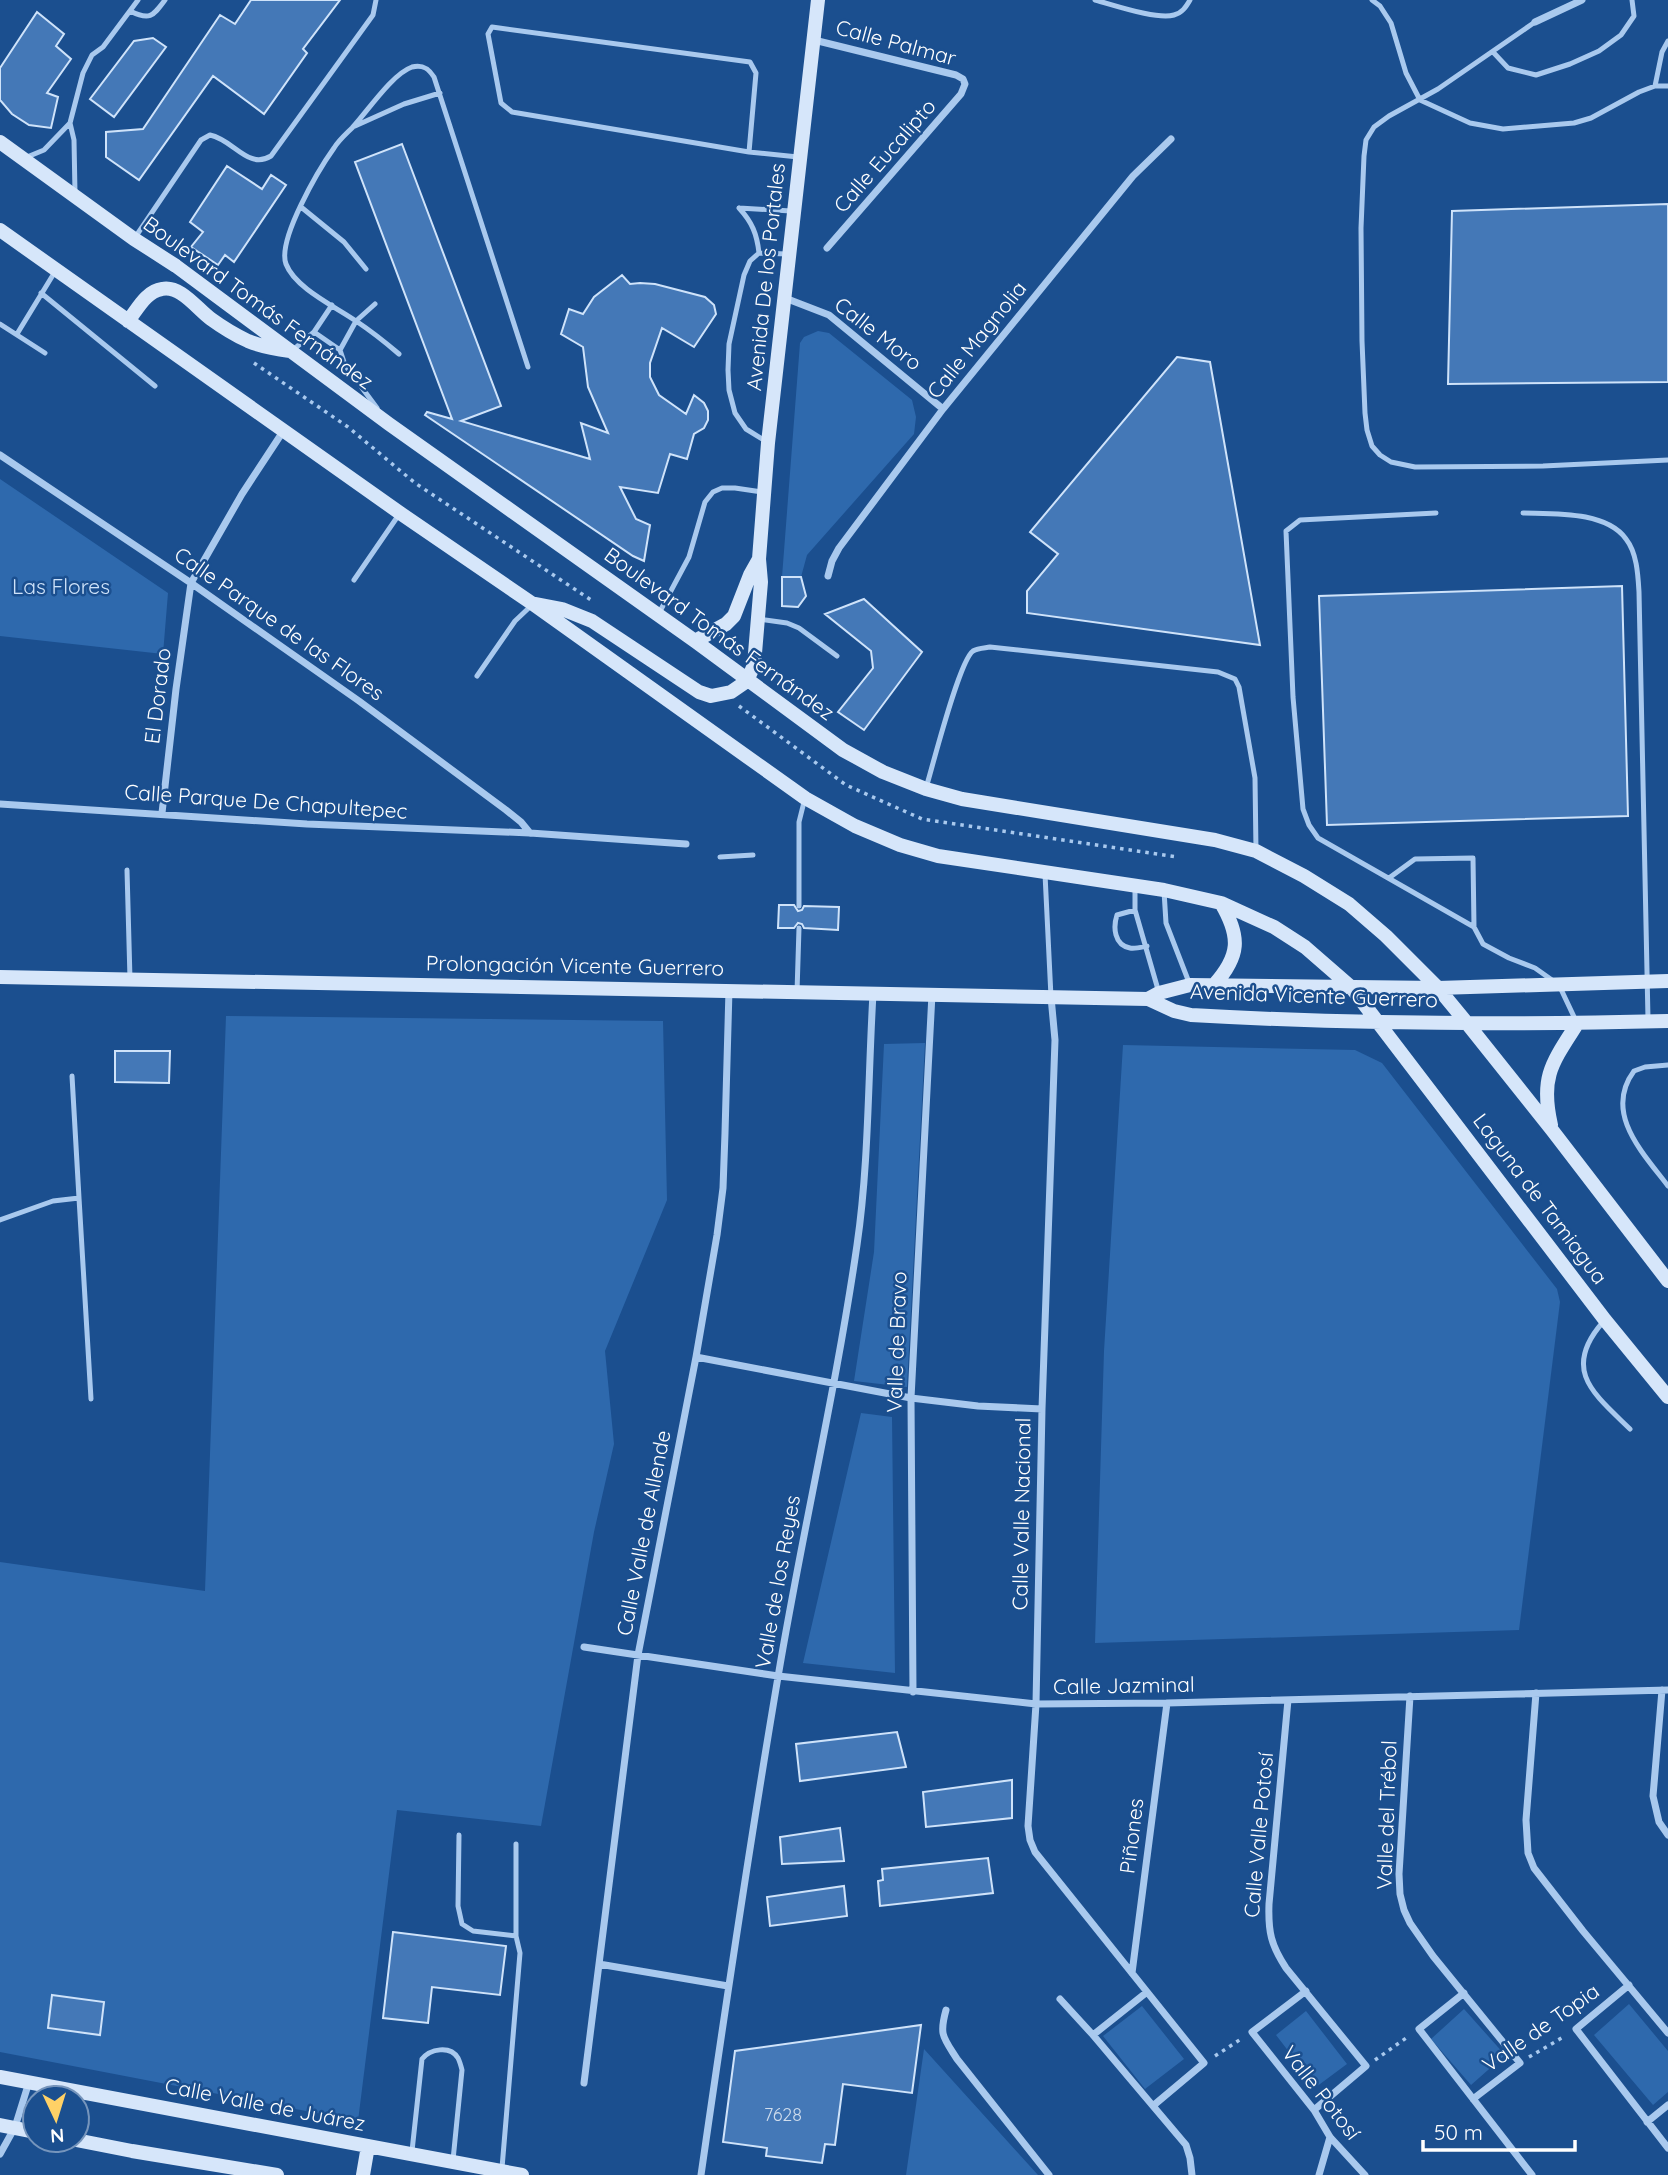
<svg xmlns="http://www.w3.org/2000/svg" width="1668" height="2175" viewBox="0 0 1668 2175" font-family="Quicksand,sans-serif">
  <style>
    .green { fill: #2e69ad }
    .building { fill: #4478b7; stroke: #cfe3fa; stroke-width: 2 }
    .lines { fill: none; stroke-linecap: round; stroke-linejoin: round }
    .path { stroke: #a9c9ee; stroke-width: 3.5; stroke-dasharray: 3.5 5; stroke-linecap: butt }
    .lane { stroke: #a9c9ee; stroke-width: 5 }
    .street { stroke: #a9c9ee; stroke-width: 7 }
    .secondary { stroke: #d6e6fa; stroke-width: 14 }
    .labels { text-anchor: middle; stroke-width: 5; stroke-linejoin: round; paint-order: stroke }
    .number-label { font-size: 18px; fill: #d0dded }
    .street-label { font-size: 21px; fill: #fff; stroke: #1b4f8f }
    .park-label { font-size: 21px; fill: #cfe3fa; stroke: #1b4f8f }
  </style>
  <rect width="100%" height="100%" fill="#1b4f8f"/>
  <path class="green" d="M818 331 829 333 912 400 916 417 914 434 807 555 801 577H782L800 343 804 337Z
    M0 479 168 593 163 654 0 636Z
    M226 1016 663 1021 667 1200 605 1351 614 1444 594 1532 541 1826 397 1810 358 2121 0 2052V1562L205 1591Z
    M925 1043 907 1387 854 1381 874 1252 884 1044Z
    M1123 1045 1355 1050 1382 1063 1557 1289 1560 1302 1519 1630 1095 1643 1104 1351Z
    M861 1413 892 1417 895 1673 803 1663Z
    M1629 2004 1668 2051V2092L1653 2105 1594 2035Z
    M1142 2006 1184 2059 1145 2089 1103 2036Z
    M1464 2009 1505 2055 1471 2085 1431 2039Z
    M1306 2011 1347 2064 1316 2087 1276 2035Z
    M924 2049 1038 2175H906Z"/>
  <path class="building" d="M251 0H340L303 49 307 53 264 114 213 76 139 180 106 157V132L143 129 220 15 235 24Z
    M37 12 64 34 56 46 71 59 47 93 58 97 51 128 29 125 12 114 0 100V68Z
    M153 38 166 47 114 117 90 99 134 41Z
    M402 144 501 406 461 421 590 459 581 423 608 433 588 387 583 347 561 334 569 309 583 314 594 297 622 275 630 284 640 283 655 284 705 297 714 305 716 314 694 347 662 328 650 363V377L659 395 686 414 694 395 704 403 708 411V420L704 428 694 434 687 459 670 454 658 493 620 487 636 519 650 525 644 561 633 556 425 415 427 412 452 419 355 162Z
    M227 166 262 189 271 175 286 185 234 262 225 255 218 265 191 247 203 232 190 222Z
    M1668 204V382L1448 384 1452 211Z
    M1177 357 1210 362 1260 645 1027 613V591L1058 554 1030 532Z
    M782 577H801L806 596 798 607 782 606Z
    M1622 586 1628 816 1327 825 1319 596Z
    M864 599 922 652 864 730 838 712 873 668 871 651 825 614Z
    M779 905H794L798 911 802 910 804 906 839 907 838 930 804 928 802 924 798 923 794 928H778Z
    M115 1051H170L169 1083 115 1082Z
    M897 1732 906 1767 800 1781 796 1744Z
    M1012 1780V1818L926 1827 923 1792Z
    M840 1828 844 1861 782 1864 780 1837Z
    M988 1858 993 1893 880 1906 878 1881 883 1880 882 1869Z
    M844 1886 847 1916 770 1926 767 1897Z
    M393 1932 506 1946 500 1995 432 1987 428 2023 383 2018Z
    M52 1995 104 2002 100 2035 48 2028Z
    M921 2025 912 2093 843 2084 835 2145 825 2144 822 2163 766 2156 767 2148 723 2142 735 2051Z"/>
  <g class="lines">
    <path class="path" d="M254 363 348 427 415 483 594 602
      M739 706 846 785 922 819 1177 857
      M1215 2056 1241 2039
      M1529 2057 1565 2036
      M1375 2060 1409 2036"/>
    <path class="lane" d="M1095 0C1114 5 1157 20 1174 15 1182 13 1186 7 1190 0
      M1372 0 1380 6 1391 23 1406 73 1420 100 1470 123 1503 129 1574 123 1591 118 1639 92 1655 86H1668
      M130 11C150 21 153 16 165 0
      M1535 22 1438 89 1389 116 1374 127 1366 140 1364 156 1361 228 1362 341 1365 413 1367 430 1372 446 1380 455 1391 462 1415 467 1543 466 1668 460
      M1493 52 1508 68 1536 75 1570 64 1599 51 1621 35 1634 16 1632 0
      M1655 86 1662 52 1668 41
      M355 126 404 104 440 93
      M749 152 756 73 750 62 492 27 488 34 501 103 512 112 749 152 798 157
      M27 157 44 150 70 123
      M75 193 74 140 70 123 83 73 92 55 103 47 138 0
      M301 207 344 242 366 269
      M739 208 791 211
      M739 208C752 222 757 234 759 253
      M134 239 201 140 210 135C234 140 248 170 271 156L373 15 376 0
      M41 293 155 386
      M375 304 356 321 340 350 345 365 377 408
      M0 324 45 353
      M314 332 340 350
      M17 334 56 270
      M293 350 314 332 332 305
      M399 354C385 342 371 331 356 321 336 307 295 288 286 264 277 240 319 169 334 148 339 140 346 134 352 128 367 112 392 74 412 67 423 64 429 69 434 77L528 367
      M767 442 746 429 735 413 729 390 728 370 729 344 744 275 750 261 759 253 786 254
      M1436 513 1300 520 1286 531 1293 697 1303 809 1309 825 1318 838 1474 927 1483 944 1509 958 1535 968 1559 985 1576 1021
      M1523 513C1554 514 1606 511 1626 539 1637 553 1638 575 1639 592L1648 1019
      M354 580 400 513
      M658 615 689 557 705 502 713 492 722 488H735L762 492
      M759 619 787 623 799 628 837 656
      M477 676 515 621 533 604
      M926 788C933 765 959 661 973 651 978 648 985 648 990 647L1218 672 1235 679 1239 687 1255 778 1256 851
      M720 857 753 855
      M127 870 130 979
      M1045 874 1051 997
      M1389 878 1415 859 1473 858 1474 927
      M1135 887V910L1159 993
      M1164 891 1166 923 1190 985
      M799 906V822L805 798
      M1135 910 1117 915C1113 927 1114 945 1130 948 1135 949 1142 947 1147 946
      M797 992 799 928
      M1668 1065 1645 1067 1634 1071C1603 1113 1643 1153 1668 1186
      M72 1076 79 1198
      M0 1220 53 1201 79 1198 91 1399
      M1603 1322C1561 1370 1594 1394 1630 1429
      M459 1835 458 1906 462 1924 473 1931 516 1936 520 1953 502 2168
      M516 1844V1936
      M412 2151 422 2059C430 2049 450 2045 458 2058 460 2062 461 2066 462 2070L453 2160"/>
    <path class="street" d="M1535 22 1582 0
      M814 40 956 75 963 79 965 84 961 94 827 248
      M785 298 829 315 943 409
      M0 455 191 583 359 701 506 810 521 822 530 833
      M828 576 832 561 839 548 943 409 1133 176 1171 139
      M0 804 307 824 530 833 686 844
      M162 813 176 689 191 583 242 494 284 430
      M1051 997 1055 1040 1042 1409 1036 1704 1028 1826 1030 1840 1035 1852 1204 2063 1154 2105
      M696 1357 911 1398 978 1406 1042 1409
      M584 1647 778 1676 1036 1704 1167 1703 1668 1690
      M1662 1690 1653 1796 1659 1822 1668 1835
      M913 1692 911 1398 932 994
      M1536 1693 1526 1820 1528 1853 1534 1868 1583 1931 1668 2033
      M1410 1696 1399 1874 1400 1894 1404 1910 1410 1923 1433 1956 1520 2063 1473 2099
      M1288 1700 1269 1904C1268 1932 1271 1945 1286 1968L1366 2066 1314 2110
      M599 1964 728 1986
      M1132 1973 1167 1703
      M1629 1985 1576 2029 1668 2148
      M1306 1991 1252 2032 1314 2110 1330 2137 1365 2175
      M1464 1993 1419 2029 1532 2175
      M1060 1999 1093 2035 1186 2145 1190 2158 1192 2175
      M946 2010C939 2035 943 2037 957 2059L1049 2175
      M1093 2035 1147 1992
      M584 2083 638 1655 696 1357 717 1235 723 1188 725 1133 729 990
      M1647 2122 1668 2105
      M0 2154 15 2127 29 2082
      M701 2175C725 2009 750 1842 778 1677 802 1533 836 1390 857 1245 869 1163 868 1077 873 994
      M1319 2175 1330 2137"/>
    <path class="secondary" d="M0 142 134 239 176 266 389 424 695 641 843 750 883 772 926 789 962 799 1215 840 1256 851 1304 876 1349 904 1386 936 1438 988 1466 1022 1552 1130 1668 1281
      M0 230 400 513 533 604 805 798 855 826 900 845 938 856 1164 890 1221 903 1274 927 1305 947 1351 987 1605 1320 1668 1397
      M128 321C137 310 146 291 162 289 181 285 197 309 211 319 222 327 235 335 248 341 262 347 275 349 290 351
      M536 604 562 609 592 621 699 692 711 696 731 692 747 681 754 665 761 582 759 559 768 443 818 0
      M695 641 726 624 734 616 750 575 759 559
      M0 977 1148 999 1174 1011 1191 1015C1350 1024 1509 1025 1668 1021
      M1214 985C1240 956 1241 937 1221 903
      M1148 999 1159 993 1190 985 1438 988 1668 981
      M1551 1125C1540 1077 1552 1063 1577 1024
      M0 2077 522 2175
      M0 2125 35 2132
      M76 2140 132 2151 277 2175
      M363 2175 368 2146"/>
  </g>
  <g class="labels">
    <g class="number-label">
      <text x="783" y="2121">7628</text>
    </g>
    <g class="street-label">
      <text transform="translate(896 43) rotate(15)" y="7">Calle Palmar</text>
      <text transform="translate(885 156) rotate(-49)" y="7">Calle Eucalipto</text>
      <text transform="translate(766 277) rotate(-84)" y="7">Avenida De los Portales</text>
      <text transform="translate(258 303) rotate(36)" y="7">Boulevard Tomás Fernández</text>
      <text transform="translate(878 334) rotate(38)" y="7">Calle Moro</text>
      <text transform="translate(977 340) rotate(-51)" y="7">Calle Magnolia</text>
      <text transform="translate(279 624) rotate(35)" y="7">Calle Parque de las Flores</text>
      <text transform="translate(719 634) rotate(36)" y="7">Boulevard Tomás Fernández</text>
      <text transform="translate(158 696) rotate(-83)" y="7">El Dorado</text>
      <text transform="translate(266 802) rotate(4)" y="7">Calle Parque De Chapultepec</text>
      <text transform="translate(575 966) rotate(1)" y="7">Prolongación Vicente Guerrero</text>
      <text transform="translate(1314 996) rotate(2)" y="7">Avenida Vicente Guerrero</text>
      <text transform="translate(1540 1199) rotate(53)" y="7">Laguna de Tamiagua</text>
      <text transform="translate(897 1342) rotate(-88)" y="7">Valle de Bravo</text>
      <text transform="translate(1022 1514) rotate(-89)" y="7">Calle Valle Nacional</text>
      <text transform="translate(644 1533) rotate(-79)" y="7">Calle Valle de Allende</text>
      <text transform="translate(778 1582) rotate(-80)" y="7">Valle de los Reyes</text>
      <text transform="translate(1124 1686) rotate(-1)" y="7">Calle Jazminal</text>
      <text transform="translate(1387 1815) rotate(-88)" y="7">Valle del Trébol</text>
      <text transform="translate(1259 1835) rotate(-85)" y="7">Calle Valle Potosí</text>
      <text transform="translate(1132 1836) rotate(-83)" y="7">Piñones</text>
      <text transform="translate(1541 2028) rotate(-35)" y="7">Valle de Topia</text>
      <text transform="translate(1321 2093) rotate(52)" y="7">Valle Potosí</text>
      <text transform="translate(265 2105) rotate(11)" y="7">Calle Valle de Juárez</text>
    </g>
    <g class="park-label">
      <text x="61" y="594">Las Flores</text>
    </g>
  </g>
  <g transform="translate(56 2119) rotate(176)"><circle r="33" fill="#1b4f8f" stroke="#7695bc" stroke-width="2"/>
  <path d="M0-5L12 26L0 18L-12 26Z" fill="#ffd166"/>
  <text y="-10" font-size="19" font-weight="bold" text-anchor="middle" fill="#ffffff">N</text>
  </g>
  <path d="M1423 2140v10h152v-10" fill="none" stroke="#ffffff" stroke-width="3.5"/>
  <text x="1434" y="2140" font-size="21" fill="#ffffff" stroke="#1b4f8f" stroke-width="5" paint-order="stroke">50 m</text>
</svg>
